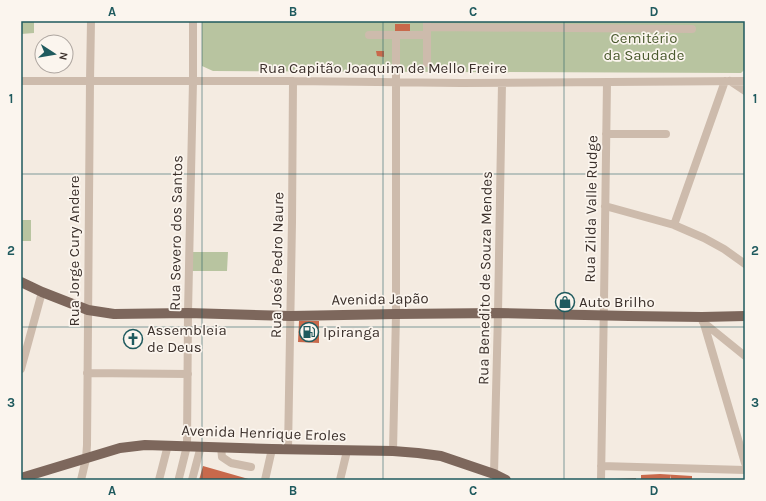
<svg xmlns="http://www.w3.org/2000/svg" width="766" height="501" viewBox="0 0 766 501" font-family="Karla,sans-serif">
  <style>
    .green { fill: #b8c4a0 }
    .building { fill: #c8694b }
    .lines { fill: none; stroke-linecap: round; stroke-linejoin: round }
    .minor { stroke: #cdbbac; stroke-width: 8 }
    .major { stroke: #7d675c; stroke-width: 10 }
    .grid { fill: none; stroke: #1f5a5e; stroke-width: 1; stroke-opacity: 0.55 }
    .labels { text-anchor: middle; stroke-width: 3.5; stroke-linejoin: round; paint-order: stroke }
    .park-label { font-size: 15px; fill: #4a5a2e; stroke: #fbf5ee }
    .street-label { font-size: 15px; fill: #3b302b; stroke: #fbf5ee }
    .poi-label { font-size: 15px; fill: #3b302b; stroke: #fbf5ee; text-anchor: start }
    .neatline { fill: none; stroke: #1f5a5e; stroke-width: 1.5 }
    .grid-label { font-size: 13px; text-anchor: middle; font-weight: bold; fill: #1f5a5e }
  </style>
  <rect width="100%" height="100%" fill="#f4ebe1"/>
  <path class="green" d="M21 21H34V33L21 34Z
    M202 21H744V70L741 73 213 71 202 66Z
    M21 220H31V241H21Z
    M193 252H228L227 271H192Z"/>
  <path class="building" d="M395 24H410V33H395Z
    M376 51H384V57L377 56Z
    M299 321H319V343L298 342Z
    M130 331H137V347H129Z
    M203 466 252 480H199Z
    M660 474 692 476V480H671V475L670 480H641V475Z
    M636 478V480H614V479Z"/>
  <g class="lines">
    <path class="minor" d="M427 27 692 29
      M369 35H427
      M427 63V21
      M21 81H293L461 83 745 81
      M730 81 745 91
      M606 134H666
      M605 206 674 225 704 238 724 249 745 264
      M674 225 725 81
      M702 317 745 463
      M703 322 745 356
      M21 369 42 292
      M87 373 188 374
      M221 447 222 457 231 463 251 467
      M288 450 292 222 293 81
      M393 451 396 314V35
      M601 466 745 470
      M494 474 498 313 502 83
      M179 478 187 446 188 313 193 81V21
      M81 480 86 459 87 445 90 81 91 21
      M159 480 168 445
      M192 480 201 446
      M265 480 272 449
      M340 480 347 451
      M601 480 604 301 607 82"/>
    <path class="major" d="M21 282 42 292 88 310 114 314 188 313 291 316 396 314 498 313 629 316 702 317 745 316
      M21 478 120 448 145 445 272 449 393 451 418 453 441 456 494 474 506 480"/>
  </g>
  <path class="grid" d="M202 21V480M383 21V480M564 21V480M21 174H745M21 327H745"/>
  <defs>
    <g id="shop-ring" transform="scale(1)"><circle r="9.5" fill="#fbf5ee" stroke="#1f5a5e" stroke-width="1.5"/><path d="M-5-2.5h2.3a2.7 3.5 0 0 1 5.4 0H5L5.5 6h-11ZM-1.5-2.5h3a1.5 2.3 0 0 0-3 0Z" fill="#1f5a5e"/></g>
    <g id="fuel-ring" transform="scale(1)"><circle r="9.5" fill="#fbf5ee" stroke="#1f5a5e" stroke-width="1.5"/><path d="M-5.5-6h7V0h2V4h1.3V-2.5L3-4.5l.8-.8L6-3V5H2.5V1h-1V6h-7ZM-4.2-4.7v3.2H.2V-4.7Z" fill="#1f5a5e"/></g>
    <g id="church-ring" transform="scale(1)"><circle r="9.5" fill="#fbf5ee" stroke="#1f5a5e" stroke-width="1.5"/><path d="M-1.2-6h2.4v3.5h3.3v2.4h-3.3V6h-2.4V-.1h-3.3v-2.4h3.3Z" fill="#1f5a5e"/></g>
  </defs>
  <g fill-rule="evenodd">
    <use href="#shop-ring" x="565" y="302"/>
    <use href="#fuel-ring" x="309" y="332"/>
    <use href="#church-ring" x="133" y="339"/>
  </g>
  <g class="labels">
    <g class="park-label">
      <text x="644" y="43">Cemitério<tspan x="644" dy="17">da Saudade</tspan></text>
    </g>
    <g class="street-label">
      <text x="383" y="73">Rua Capitão Joaquim de Mello Freire</text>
      <text transform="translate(591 209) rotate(-89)" y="5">Rua Zilda Valle Rudge</text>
      <text transform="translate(176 233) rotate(-89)" y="5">Rua Severo dos Santos</text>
      <text transform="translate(74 251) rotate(-90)" y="5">Rua Jorge Cury Andere</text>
      <text transform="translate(277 265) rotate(-89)" y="5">Rua José Pedro Naure</text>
      <text transform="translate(485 278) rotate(-89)" y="5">Rua Benedito de Souza Mendes</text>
      <text transform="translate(380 299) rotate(-1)" y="5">Avenida Japão</text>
      <text transform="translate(264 433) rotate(2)" y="5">Avenida Henrique Eroles</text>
    </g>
    <g class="poi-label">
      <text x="579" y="307">Auto Brilho</text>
      <text x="147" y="335">Assembleia<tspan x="147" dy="17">de Deus</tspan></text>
      <text x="323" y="337">Ipiranga</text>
    </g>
  </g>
  <rect width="766" height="501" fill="none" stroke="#fbf5ee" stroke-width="44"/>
  <g transform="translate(54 54) rotate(102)"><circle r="19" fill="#fbf5ee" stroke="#aea6a0"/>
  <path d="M0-3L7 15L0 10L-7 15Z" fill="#1f5a5e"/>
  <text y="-6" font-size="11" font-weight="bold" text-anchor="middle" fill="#3b302b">N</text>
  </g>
  <rect x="22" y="22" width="722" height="457" class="neatline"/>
  <g class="grid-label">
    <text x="112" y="16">A</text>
    <text x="293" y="16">B</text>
    <text x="473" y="16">C</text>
    <text x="654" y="16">D</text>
    <text x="11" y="103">1</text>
    <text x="755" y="103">1</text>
    <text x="11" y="255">2</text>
    <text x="755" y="255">2</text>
    <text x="11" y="407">3</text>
    <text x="755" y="407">3</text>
    <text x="112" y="495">A</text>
    <text x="293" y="495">B</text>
    <text x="473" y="495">C</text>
    <text x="654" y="495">D</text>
  </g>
</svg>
